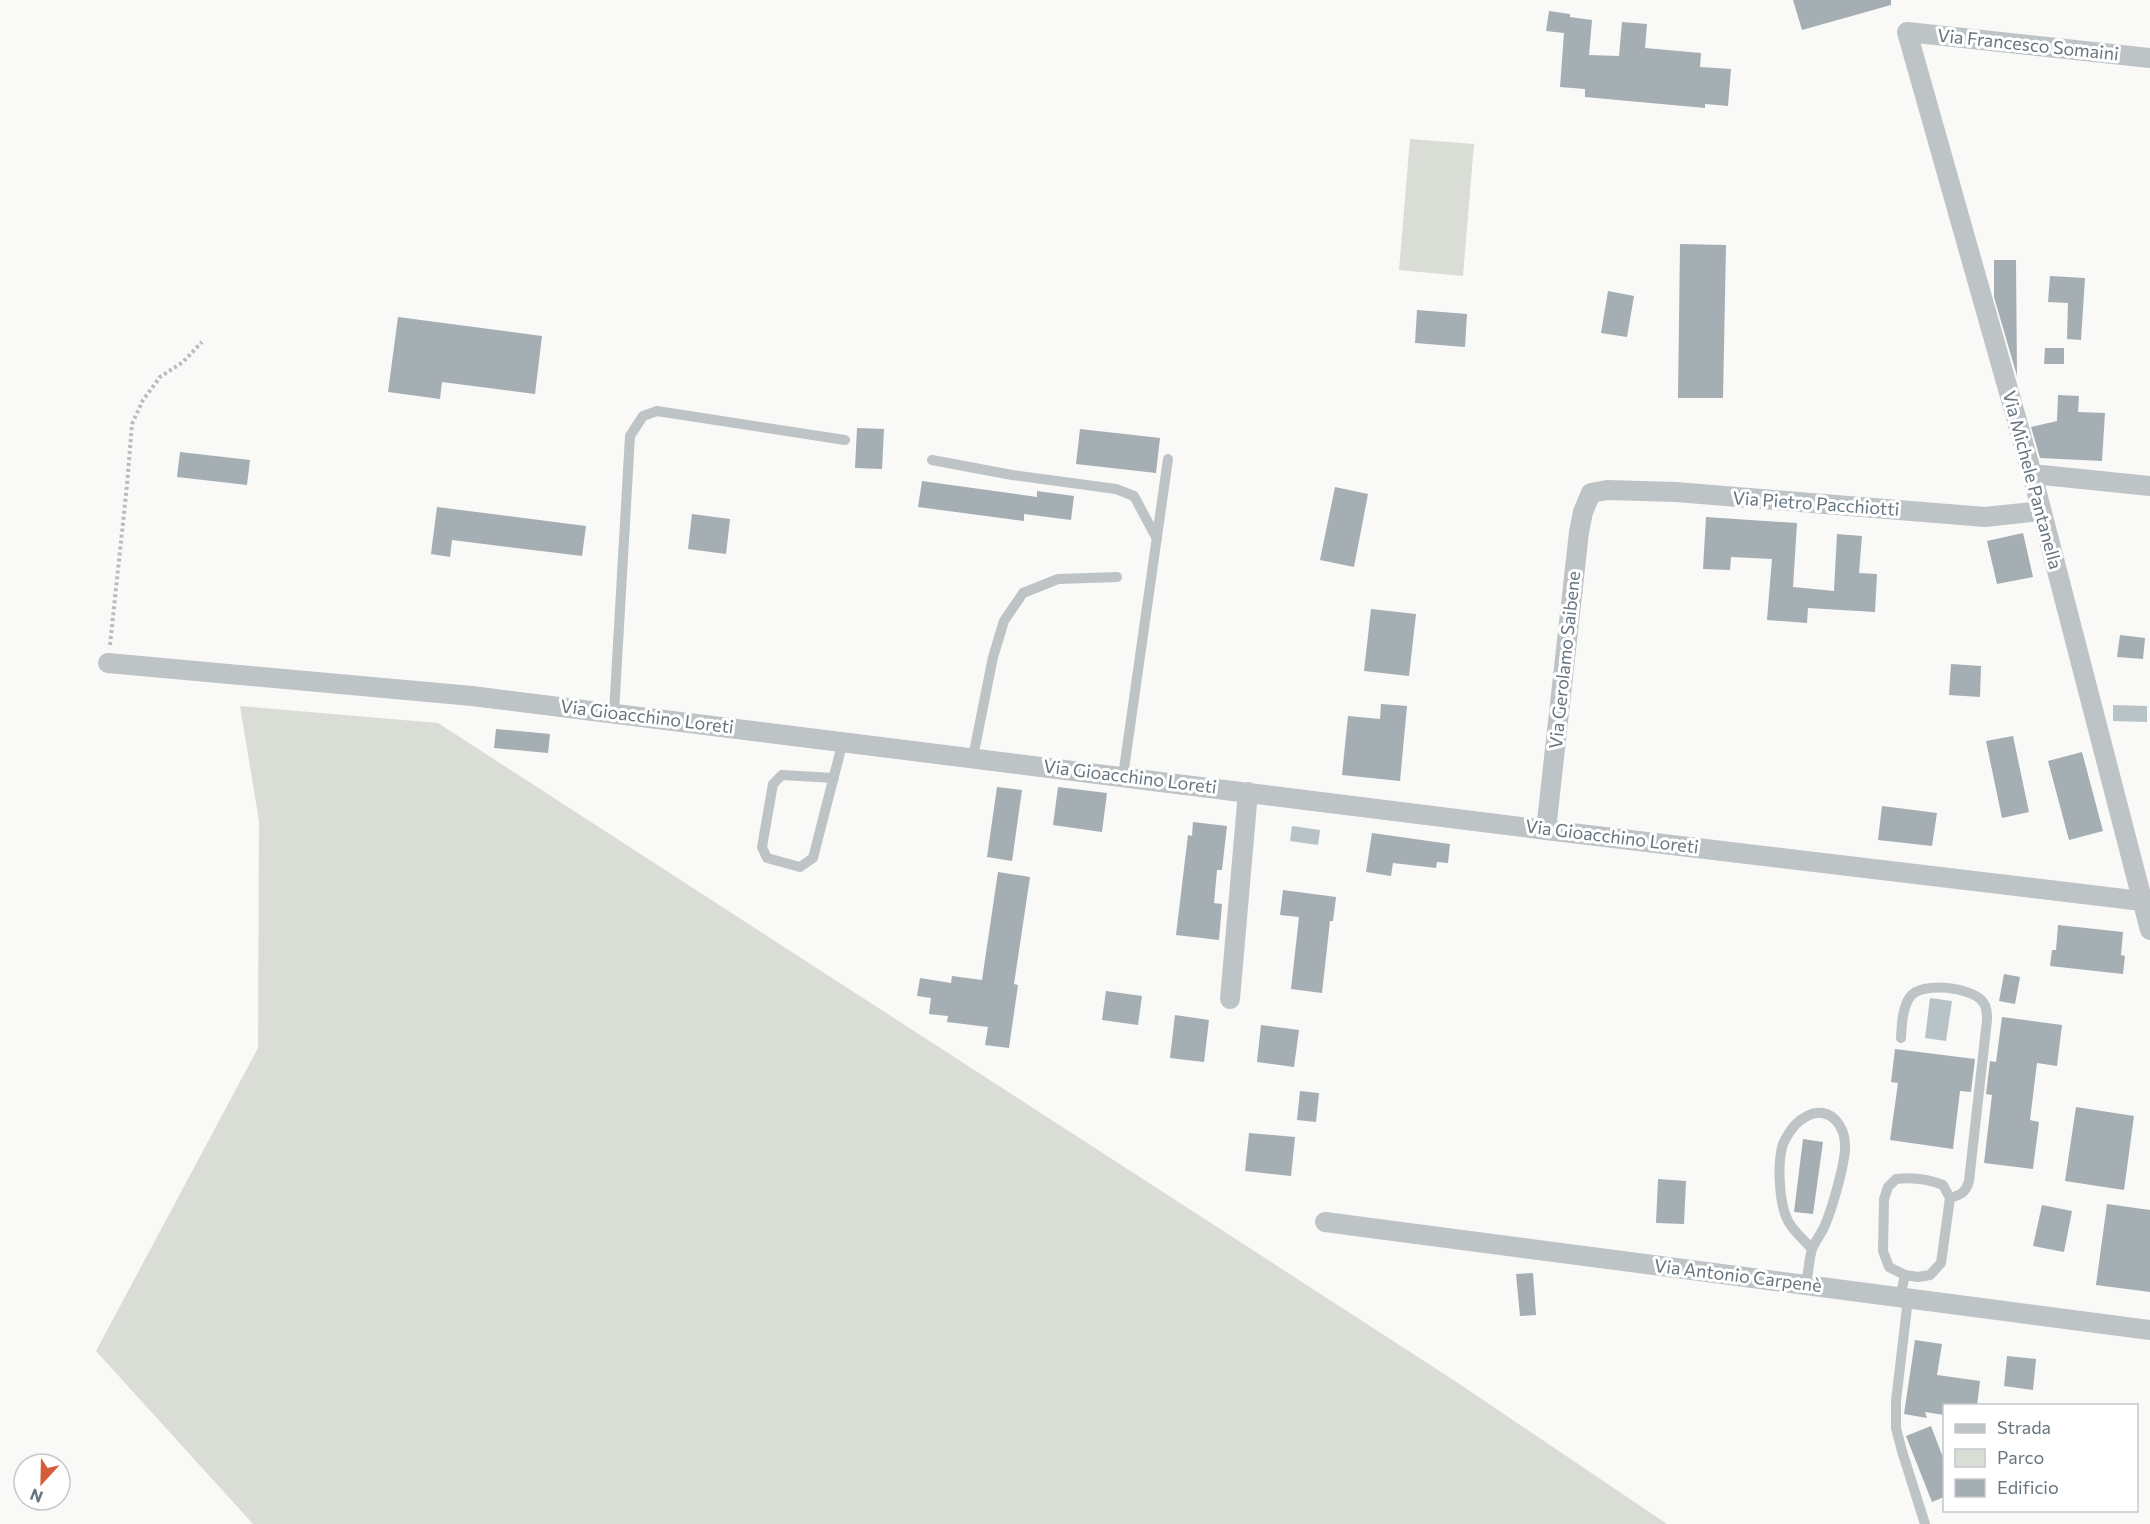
<svg xmlns="http://www.w3.org/2000/svg" width="2150" height="1524" viewBox="0 0 2150 1524" font-family="Commissioner,sans-serif">
  <style>
    .green { fill: #d9ddd6 }
    .water { fill: #b7c3c6 }
    .building { fill: #a5aeb3 }
    .lines { fill: none; stroke-linecap: round; stroke-linejoin: round }
    .path { stroke: #b9bcbf; stroke-width: 4; stroke-dasharray: 3 3; stroke-linecap: butt }
    .lane { stroke: #bec3c6; stroke-width: 10 }
    .street { stroke: #bec3c6; stroke-width: 20 }
    .labels { text-anchor: middle; stroke-width: 6; stroke-linejoin: round; paint-order: stroke }
    .street-label { font-size: 18px; fill: #66757f; stroke: #fff }
  </style>
  <rect width="100%" height="100%" fill="#f9f9f7"/>
  <path class="green" d="M1410 139 1474 144 1463 276 1399 270Z
    M240 706 438 723 1455 1381 1667 1524H253L96 1351 258 1048 259 821Z"/>
  <path class="water" d="M2113 705 2147 706V722L2113 721Z
    M1292 826 1320 830 1318 845 1290 841Z
    M1930 998 1952 1001 1946 1041 1925 1038Z"/>
  <path class="building" d="M1793 0H1891V5L1802 30Z
    M1549 11 1570 14V17L1592 20 1589 55 1619 56 1622 22 1647 24 1645 48 1701 53 1700 67 1731 69 1728 106 1705 104V108L1585 97V89L1560 87 1564 33 1546 31Z
    M1680 244 1726 245 1723 398H1678Z
    M1994 260H2016L2017 376 1994 297Z
    M2050 276 2085 278 2081 340 2067 339 2068 303 2048 302Z
    M1608 291 1634 296 1627 337 1601 333Z
    M1417 310 1467 314 1465 347 1415 343Z
    M398 317 542 336 535 394 442 382 440 399 388 392Z
    M2045 348H2064V364H2044Z
    M2058 395 2079 396 2078 412 2105 413 2102 461 2040 458 2031 427 2057 421Z
    M857 428 884 429 882 469 855 468Z
    M1080 429 1160 438 1156 473 1076 464Z
    M180 452 250 460 247 485 177 477Z
    M922 481 1037 497V491L1074 496 1071 520 1024 514V521L918 507Z
    M1335 487 1368 494 1354 567 1320 560Z
    M437 507 586 526 582 556 452 540 450 557 431 554Z
    M692 514 730 519 726 554 688 549Z
    M1706 517 1797 523 1793 587 1834 591 1837 534 1862 536 1859 573 1877 574 1875 612 1808 608 1807 623 1767 620 1772 559 1731 557 1730 570 1703 569Z
    M2023 533 2033 577 1997 584 1987 541Z
    M1371 609 1416 614 1409 676 1364 671Z
    M2120 635 2145 638 2143 659 2117 657Z
    M1951 664 1981 666 1980 697 1949 695Z
    M1381 704 1407 706 1400 781 1342 775 1348 716 1380 719Z
    M496 729 550 734 548 753 494 748Z
    M2013 736 2029 812 2002 818 1986 741Z
    M2082 752 2103 831 2069 840 2048 761Z
    M997 787 1022 790 1012 861 987 857Z
    M1058 787 1107 793 1102 832 1053 825Z
    M1882 806 1937 813 1932 846 1878 840Z
    M1193 822 1227 826 1222 870H1217L1214 903 1222 904 1219 940 1176 935 1188 835 1192 836Z
    M1372 833 1450 844 1448 863 1437 862 1436 868 1393 863 1391 876 1366 872Z
    M998 872 1030 877 1014 984 1018 985 1009 1048 985 1045 988 1027 947 1022 948 1016 929 1014 931 998 917 996 920 978 951 983 952 976 982 980Z
    M1283 890 1336 897 1333 921H1330L1322 993 1291 989 1299 917 1280 915Z
    M2058 925 2123 932 2121 955 2125 956 2123 974 2050 966 2052 950H2056Z
    M2004 974 2020 977 2015 1004 1999 1001Z
    M1106 991 1142 996 1138 1025 1102 1020Z
    M1175 1015 1209 1020 1204 1062 1170 1058Z
    M2002 1017 2062 1025 2057 1066 2037 1063 2030 1120 2039 1122 2033 1169 1984 1163 1992 1095 1986 1094 1990 1061 1996 1062Z
    M1261 1025 1299 1030 1294 1067 1257 1062Z
    M1895 1049 1975 1059 1971 1092 1960 1091 1953 1149 1890 1140 1898 1083 1891 1082Z
    M1300 1091 1319 1093 1316 1122 1297 1120Z
    M2076 1107 2134 1116 2124 1190 2065 1181Z
    M1249 1133 1295 1137 1291 1176 1245 1171Z
    M1803 1139 1823 1142 1813 1214 1794 1212Z
    M1658 1179 1686 1181 1684 1224 1656 1223Z
    M2107 1204 2150 1210V1292L2096 1285Z
    M2042 1205 2072 1211 2064 1252 2033 1246Z
    M1533 1273 1536 1315 1520 1316 1516 1274Z
    M1915 1340 1942 1344 1937 1375 1980 1381 1977 1406H1944V1415L1925 1412 1927 1418 1904 1414Z
    M2007 1356 2036 1359 2033 1390 2004 1386Z
    M1931 1426 1944 1460V1497L1932 1502 1906 1436Z"/>
  <g class="lines">
    <path class="path" d="M110 645 127 485 132 424 143 400 160 377 183 362 202 342"/>
    <path class="lane" d="M932 460 1012 475 1116 489 1134 496 1157 539
      M614 713 630 436 643 416 657 411 845 440
      M973 757 993 657 1004 621 1023 593 1058 579 1117 577
      M1123 776 1168 459
      M834 778 782 775 773 784 762 847 767 858 800 867 813 858 843 741
      M1901 1038C1902 1025 1902 1008 1910 997 1921 981 1972 987 1983 1002 1987 1007 1987 1014 1987 1020L1969 1181C1966 1192 1961 1195 1950 1198
      M1806 1286C1808 1274 1809 1260 1812 1249 1815 1241 1822 1233 1825 1225 1832 1209 1846 1161 1845 1145 1845 1131 1837 1116 1823 1113 1812 1111 1803 1117 1795 1125 1790 1131 1786 1137 1783 1144 1777 1163 1779 1204 1788 1221 1794 1232 1804 1240 1812 1249
      M1900 1298 1905 1275 1918 1277 1930 1275 1941 1263 1950 1198 1943 1185C1928 1179 1912 1177 1896 1179L1888 1187 1884 1199 1883 1251 1889 1267 1905 1275
      M1908 1299 1896 1401V1428L1902 1451 1925 1524"/>
    <path class="street" d="M2150 58 1907 32 2032 474 2150 930
      M2032 474 2150 486
      M108 663 472 696 1546 830 2150 902
      M1546 830 1579 532 1583 512 1591 493 1607 490 1676 492 1985 517 2041 511
      M1230 999 1248 792
      M1325 1222 2150 1330"/>
  </g>
  <g class="labels">
    <g class="street-label">
      <text transform="translate(2028 45) rotate(6)" y="6">Via Francesco Somaini</text>
      <text transform="translate(2032 480) rotate(75)" y="6">Via Michele Pantanella</text>
      <text transform="translate(1816 504) rotate(4)" y="6">Via Pietro Pacchiotti</text>
      <text transform="translate(1565 660) rotate(-84)" y="6">Via Gerolamo Saibene</text>
      <text transform="translate(647 717) rotate(7)" y="6">Via Gioacchino Loreti</text>
      <text transform="translate(1130 777) rotate(7)" y="6">Via Gioacchino Loreti</text>
      <text transform="translate(1612 837) rotate(7)" y="6">Via Gioacchino Loreti</text>
      <text transform="translate(1738 1276) rotate(7)" y="6">Via Antonio Carpenè</text>
    </g>
  </g>
  <rect x="1943" y="1404" width="195" height="108" fill="#ffffff" stroke="#c2c8cc" stroke-width="1.5"/>
  <rect x="1955" y="1424" width="30" height="9" fill="#bec3c6" stroke="#c2c8cc" stroke-width="1.5"/>
  <text x="1997" y="1434" font-size="18" fill="#66757f">Strada</text>
  <rect x="1955" y="1449" width="30" height="18" fill="#d9ddd6" stroke="#c2c8cc" stroke-width="1.5"/>
  <text x="1997" y="1464" font-size="18" fill="#66757f">Parco</text>
  <rect x="1955" y="1479" width="30" height="18" fill="#a5aeb3" stroke="#c2c8cc" stroke-width="1.5"/>
  <text x="1997" y="1494" font-size="18" fill="#66757f">Edificio</text>
  <g transform="translate(42 1482) rotate(202)"><circle r="28" fill="#ffffff" stroke="#c2c8cc" stroke-width="1.5"/>
  <path d="M0-4.5L10 22L0 15L-10 22Z" fill="#d55d3a"/>
  <text y="-9" font-size="16" font-weight="bold" text-anchor="middle" fill="#66757f">N</text>
  </g>
</svg>
